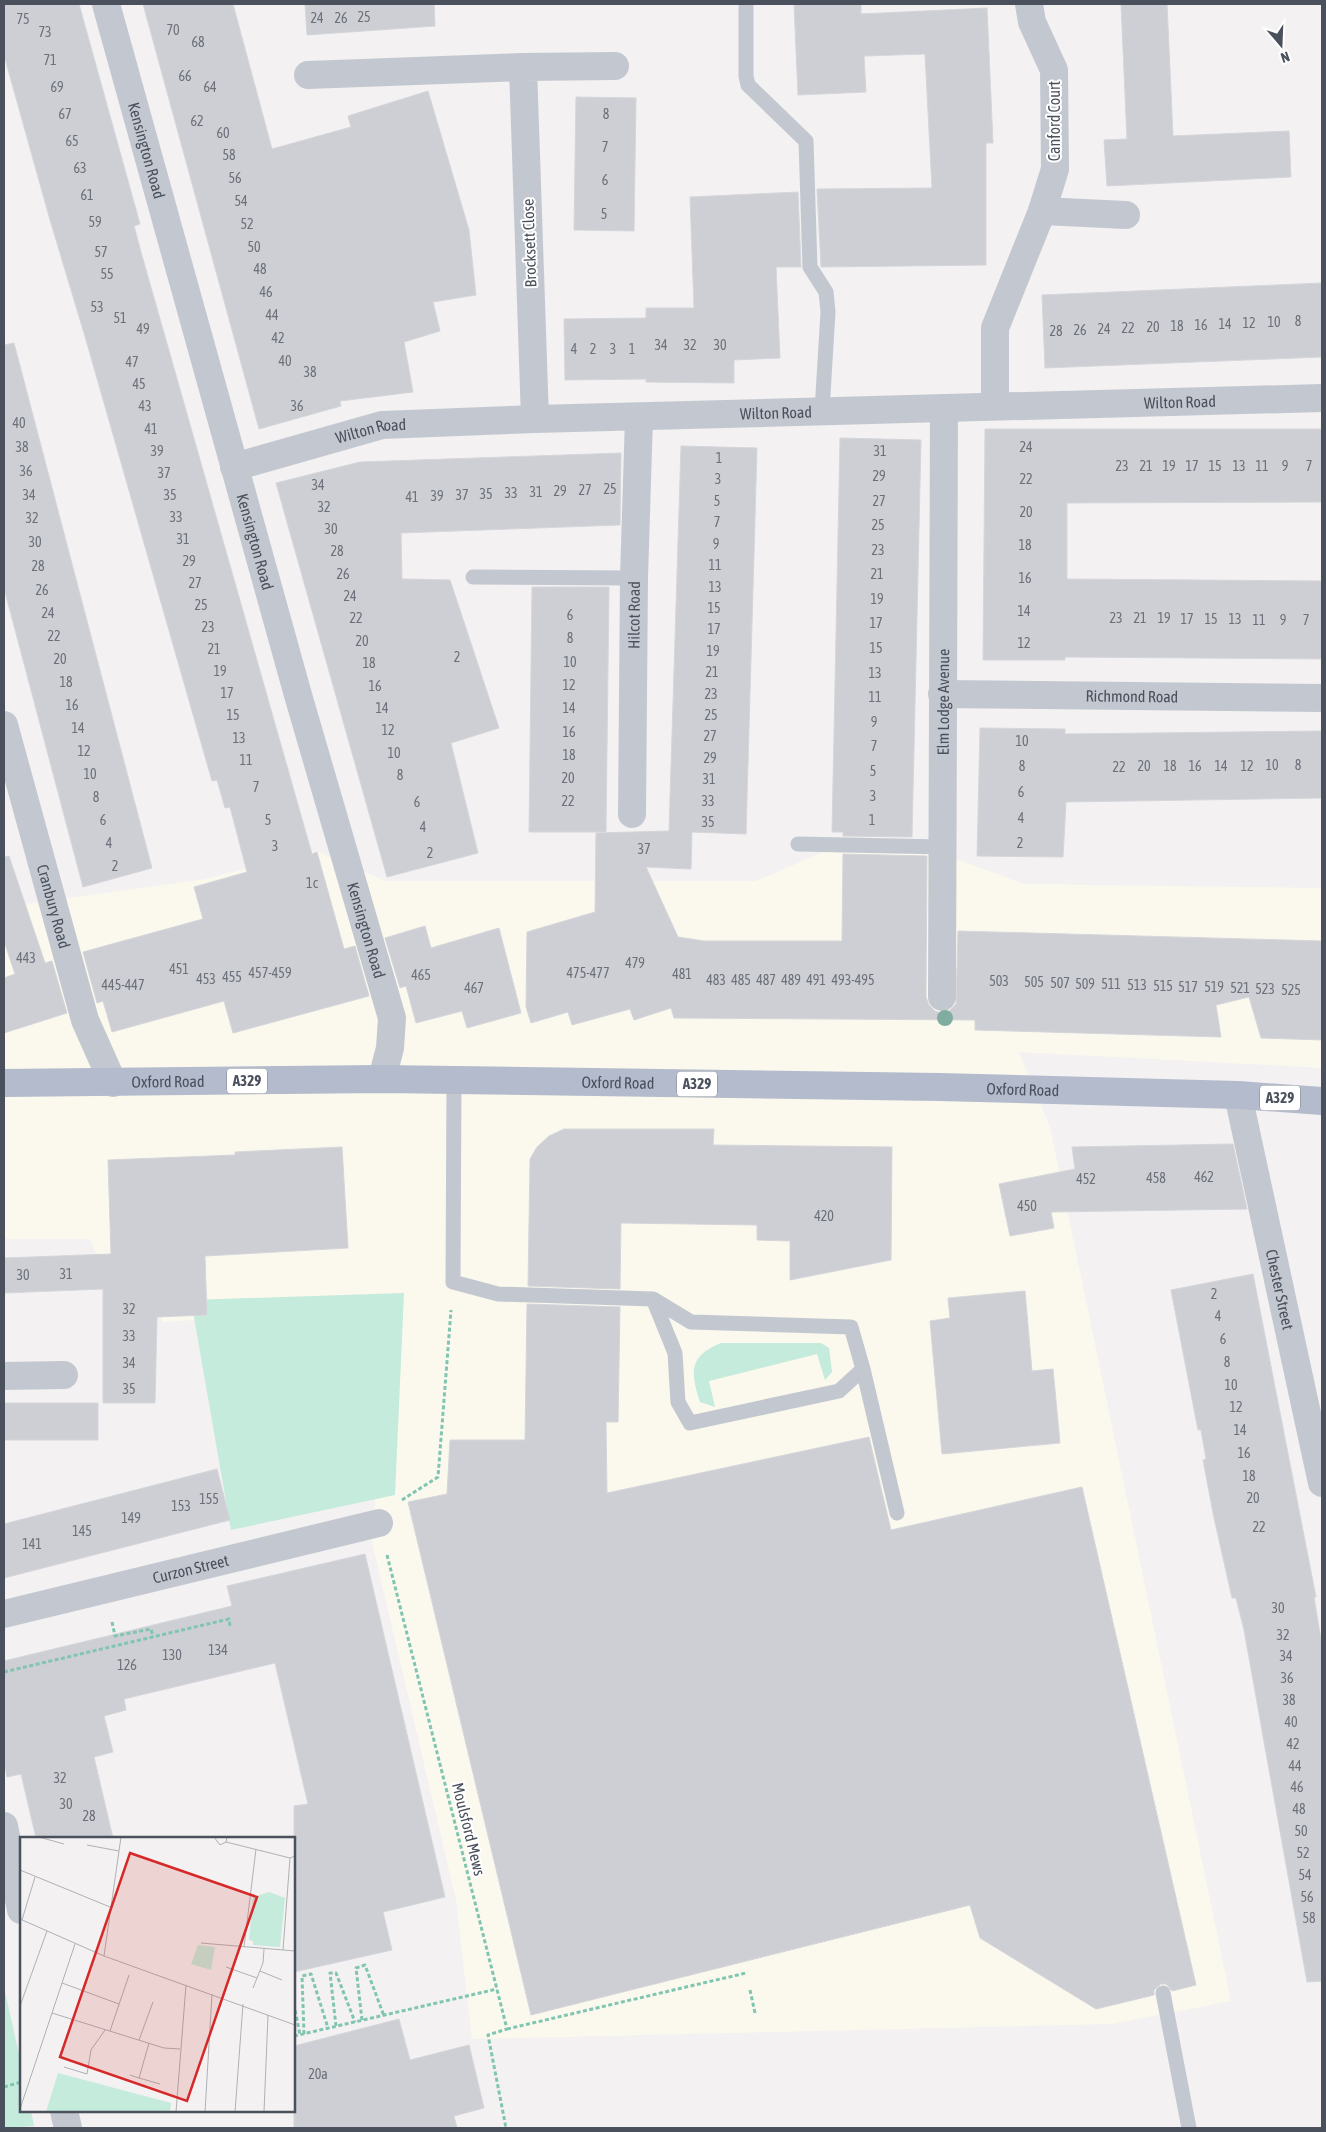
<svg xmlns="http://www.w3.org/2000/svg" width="1326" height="2132" viewBox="0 0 1326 2132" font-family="'Asap Condensed',sans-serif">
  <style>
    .commercial { fill: #fbf9ed }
    .green { fill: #c4ebdb }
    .building { fill: #cecfd4; stroke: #d5d6db }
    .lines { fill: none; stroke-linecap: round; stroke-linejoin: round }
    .path { stroke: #80c5b1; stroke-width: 3; stroke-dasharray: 4 2.5; stroke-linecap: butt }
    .service { stroke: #c3c8d0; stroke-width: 15 }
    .minor { stroke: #c3c8d0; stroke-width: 28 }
    .primary { stroke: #b3bbcc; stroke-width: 28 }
    .tree { fill: #80ada0 }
    .labels { text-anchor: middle; stroke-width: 4; stroke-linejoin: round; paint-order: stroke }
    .number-label { font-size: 14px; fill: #6b707a }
    .shield { fill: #fff; stroke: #80848d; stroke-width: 1 }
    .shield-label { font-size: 15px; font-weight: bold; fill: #4a505c }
    .street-label { font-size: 16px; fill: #4a505c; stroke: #fff }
    .inset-road { fill: none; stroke: #afb1b5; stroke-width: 1 }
    .view { fill: #d62828; fill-opacity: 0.15; stroke: #d62828; stroke-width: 2.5 }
    .inset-edge { fill: none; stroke: #4a505c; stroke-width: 2.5 }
  </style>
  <rect width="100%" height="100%" fill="#f3f1f1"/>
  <path class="commercial" d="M842 844 929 849 1024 884 1322 888V1068L1019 1052 1050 1127 1231 2001 1112 2024 472 2039 456 1900 372 1542 390 1308 162 1322 158 1286 108 1285 90 1239H4V907L205 879 317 851 385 881H756Z"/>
  <path class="green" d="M404 1293 395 1495 231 1530 191 1300Z
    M721 1343H821L829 1348 832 1372 825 1380 817 1354 709 1381 715 1407 700 1402C690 1372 689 1356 721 1343Z
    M4 1987 21 2063V2111H31L34 2126 4 2128Z"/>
  <path class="building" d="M4 4H79L140 224 134 226 141 252 312 854 317 852 344 949 355 946 369 996 233 1033 224 1001 112 1032 103 1001 97 1003 83 952 203 919 194 887 247 872 230 807 225 808 217 780 212 781 86 340 50 220 4 55Z
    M143 4H233L272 149 351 127 348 116 428 91 469 230 476 295 433 302 440 331 404 342 413 392 340 401 341 406 259 429Z
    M305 4H434L435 26 307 35Z
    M794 4H861V14L987 8 993 143H986V265L821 267 817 189 932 188 925 54 864 56 866 92 798 95Z
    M1121 4H1167L1173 136 1289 131 1291 177 1107 186 1104 140 1127 139Z
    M576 97 636 98 634 231 574 230Z
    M798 192 801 267H776L780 358 734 360V383L646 382V379L565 380 564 319 646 318V308H694L690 197Z
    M1322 283V357L1045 368 1042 295Z
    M14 343 152 868 83 887 4 588V345Z
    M985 429H1322V502L1067 503V579L1322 581V659L1065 657V660H983Z
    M840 438 921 440 912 837 843 836V832H832Z
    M681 446 757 448 746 834 692 832 691 869 646 867 678 937 704 941H842L843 854 927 856 926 997 929 1005 935 1011 941 1013 949 1011 956 1004 958 931 1322 941V1040L1261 1038 1249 997 1216 1005 1221 1037 975 1030V1020L674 1018 671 1008 634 1020 630 1009 572 1025 568 1012 531 1023 526 1007 527 932 595 912 596 833 669 831Z
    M621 453 620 525 401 533 402 579 450 580 499 728 451 743 478 853 387 877 276 483 360 462Z
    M532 587H609L606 832H529Z
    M980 728 1065 729V734L1322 731V798L1066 802 1063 857 977 856Z
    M9 856 45 963 52 961 67 1013 4 1033V978L15 974 4 941V857Z
    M425 926 431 948 499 928 521 1013 467 1028 462 1011 416 1023 406 986 400 988 385 938Z
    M564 1129H714L713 1145 892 1147 891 1260 790 1280V1241L757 1240V1225L621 1223 620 1289 528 1286 530 1159 537 1147 549 1136Z
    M1233 1144 1247 1209 1051 1212 1054 1228 1010 1236 999 1184 1075 1169 1072 1147Z
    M342 1147 348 1248 205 1256 207 1315 157 1317 155 1403H103V1289L4 1293V1258L111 1254 108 1160 235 1155V1152Z
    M1253 1274 1316 1597H1314L1322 1646V1981L1307 1982 1244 1630 1236 1598H1232L1214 1518 1203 1460 1206 1459 1201 1430H1198L1171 1290Z
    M1025 1291 1032 1371 1053 1369 1060 1443 942 1454 930 1321 950 1318 948 1298Z
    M527 1304 620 1307 618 1422H606L607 1493 869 1437 891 1530 1082 1487 1196 1985 1172 1991 1166 1984H1161L1154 1990V1995L1096 2009 980 1938 970 1905 531 2015 408 1502 447 1494 450 1440H525Z
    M4 1403H98V1440H4Z
    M217 1469 230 1520 4 1578V1524Z
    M365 1554 445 1897 383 1912 392 1950 294 1972V1806L308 1804 275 1663 124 1699 126 1710 104 1716 113 1752 94 1757 113 1838H36L21 1774 7 1777 4 1761V1661L232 1606 227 1586Z
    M399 2019 410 2060 469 2045 484 2108 454 2116 457 2128H294V2046Z"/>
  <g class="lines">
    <path class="path" d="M402 1500 438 1477 451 1310
      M387 1555 507 2029 488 2035 506 2128
      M112 1622 115 1636 151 1629 153 1637
      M4 1672 229 1619 230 1626
      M750 1990 755 2013
      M294 2004 300 2035
      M362 2020 356 1968 365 1965 384 2016
      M336 2026 330 1973H336L355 2022
      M507 2029 746 1973
      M304 2034 302 1976 311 1974 328 2028
      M294 2036 497 1989
      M4 2087 21 2082"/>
    <path class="service" d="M746 4V76L748 85 806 141 810 267 826 292 828 312 822 411
      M473 577 634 578
      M798 844 943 847
      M454 1081 453 1282 498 1294 653 1299 691 1322 851 1327 863 1369 839 1391 690 1423 678 1402 675 1353 653 1299
      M863 1369 897 1513
      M1163 1993 1189 2128"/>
    <g class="minor">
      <path id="s1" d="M106 4 298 695 392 1018 390 1048 382 1079"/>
      <path d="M308 75 523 67"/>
      <path d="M1042 211 1126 215"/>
      <path d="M995 406V328L1042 211 1055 169 1054 70 1032 22 1029 4"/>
      <path d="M535 419 523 67 615 66"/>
      <path id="s2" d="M234 467 382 425 535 419 1322 398"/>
      <path id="s3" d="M942 694 1322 698"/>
      <path id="s4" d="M4 725 85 1020 113 1083"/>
      <path id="s5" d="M632 814 634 578 639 417"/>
      <path id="s6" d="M942 997 944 408"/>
      <path id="s7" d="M1238 1095 1322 1483"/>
      <path d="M4 1376 64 1375"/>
      <path id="s8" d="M4 1614 379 1523"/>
      <path d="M4 1826 21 1910"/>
      <path d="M64 2111 68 2128"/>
    </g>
    <path class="primary" id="s9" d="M4 1083 382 1079 939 1087 1238 1095 1322 1101"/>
  </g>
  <circle class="tree" cx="945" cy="1018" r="8"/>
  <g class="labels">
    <g class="number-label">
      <text x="364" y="22">25</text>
      <text x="317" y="23">24</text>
      <text x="341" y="23">26</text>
      <text x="23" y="24">75</text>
      <text x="173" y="35">70</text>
      <text x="45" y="37">73</text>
      <text x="198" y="47">68</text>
      <text x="50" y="65">71</text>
      <text x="185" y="81">66</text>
      <text x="57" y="92">69</text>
      <text x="210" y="92">64</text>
      <text x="65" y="119">67</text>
      <text x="606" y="119">8</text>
      <text x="197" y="126">62</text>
      <text x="223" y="138">60</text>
      <text x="72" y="146">65</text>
      <text x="605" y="152">7</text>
      <text x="229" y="160">58</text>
      <text x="80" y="173">63</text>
      <text x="235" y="183">56</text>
      <text x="605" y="185">6</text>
      <text x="87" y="200">61</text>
      <text x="241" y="206">54</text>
      <text x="604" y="219">5</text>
      <text x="95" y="227">59</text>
      <text x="247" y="229">52</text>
      <text x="254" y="252">50</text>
      <text x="101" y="257">57</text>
      <text x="260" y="274">48</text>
      <text x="107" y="279">55</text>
      <text x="266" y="297">46</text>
      <text x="97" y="312">53</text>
      <text x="272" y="320">44</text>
      <text x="120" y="323">51</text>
      <text x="1298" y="326">8</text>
      <text x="1274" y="327">10</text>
      <text x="1249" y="328">12</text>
      <text x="1225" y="329">14</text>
      <text x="1201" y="330">16</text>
      <text x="1177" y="331">18</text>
      <text x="1153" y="332">20</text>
      <text x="1128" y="333">22</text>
      <text x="143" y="334">49</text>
      <text x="1104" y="334">24</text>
      <text x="1080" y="335">26</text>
      <text x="1056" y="336">28</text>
      <text x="278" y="343">42</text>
      <text x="661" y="350">34</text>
      <text x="690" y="350">32</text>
      <text x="720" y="350">30</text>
      <text x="574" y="354">4</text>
      <text x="593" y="354">2</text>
      <text x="613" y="354">3</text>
      <text x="632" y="354">1</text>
      <text x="285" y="366">40</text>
      <text x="132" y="367">47</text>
      <text x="310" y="377">38</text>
      <text x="139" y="389">45</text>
      <text x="145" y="411">43</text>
      <text x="297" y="411">36</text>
      <text x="19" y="428">40</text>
      <text x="151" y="434">41</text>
      <text x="22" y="452">38</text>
      <text x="1026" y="452">24</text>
      <text x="157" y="456">39</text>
      <text x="880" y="456">31</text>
      <text x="719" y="463">1</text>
      <text x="1122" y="471">23</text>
      <text x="1146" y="471">21</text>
      <text x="1169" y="471">19</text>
      <text x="1192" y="471">17</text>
      <text x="1215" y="471">15</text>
      <text x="1239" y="471">13</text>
      <text x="1262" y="471">11</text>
      <text x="1285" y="471">9</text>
      <text x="1309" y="471">7</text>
      <text x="26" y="476">36</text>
      <text x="164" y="478">37</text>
      <text x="879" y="481">29</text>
      <text x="718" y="484">3</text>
      <text x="1026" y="484">22</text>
      <text x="318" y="490">34</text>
      <text x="610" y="494">25</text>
      <text x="585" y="495">27</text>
      <text x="560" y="496">29</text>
      <text x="536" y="497">31</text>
      <text x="511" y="498">33</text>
      <text x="486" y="499">35</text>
      <text x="29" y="500">34</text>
      <text x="170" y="500">35</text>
      <text x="462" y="500">37</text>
      <text x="437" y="501">39</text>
      <text x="412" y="502">41</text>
      <text x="717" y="506">5</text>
      <text x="879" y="506">27</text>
      <text x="324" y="512">32</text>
      <text x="1026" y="517">20</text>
      <text x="176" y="522">33</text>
      <text x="32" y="523">32</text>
      <text x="717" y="527">7</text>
      <text x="878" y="530">25</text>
      <text x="331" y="534">30</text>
      <text x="183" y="544">31</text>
      <text x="35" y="547">30</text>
      <text x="716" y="549">9</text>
      <text x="1025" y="550">18</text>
      <text x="878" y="555">23</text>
      <text x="337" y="556">28</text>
      <text x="189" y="566">29</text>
      <text x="715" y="570">11</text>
      <text x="38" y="571">28</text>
      <text x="343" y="579">26</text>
      <text x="877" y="579">21</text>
      <text x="1025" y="583">16</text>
      <text x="195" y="588">27</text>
      <text x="715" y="592">13</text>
      <text x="42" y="595">26</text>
      <text x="350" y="601">24</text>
      <text x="877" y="604">19</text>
      <text x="201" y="610">25</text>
      <text x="714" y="613">15</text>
      <text x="1024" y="616">14</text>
      <text x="48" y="618">24</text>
      <text x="570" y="620">6</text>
      <text x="356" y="623">22</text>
      <text x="1116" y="623">23</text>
      <text x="1140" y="623">21</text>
      <text x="1164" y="623">19</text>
      <text x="1187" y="624">17</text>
      <text x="1211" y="624">15</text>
      <text x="1235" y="624">13</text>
      <text x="1259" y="625">11</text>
      <text x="1283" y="625">9</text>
      <text x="1306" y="625">7</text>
      <text x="876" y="628">17</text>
      <text x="208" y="632">23</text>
      <text x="714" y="634">17</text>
      <text x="54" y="641">22</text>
      <text x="570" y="643">8</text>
      <text x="362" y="646">20</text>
      <text x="1024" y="648">12</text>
      <text x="876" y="653">15</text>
      <text x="214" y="654">21</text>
      <text x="713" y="656">19</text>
      <text x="457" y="662">2</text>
      <text x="60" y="664">20</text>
      <text x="570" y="667">10</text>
      <text x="369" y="668">18</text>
      <text x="220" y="676">19</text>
      <text x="712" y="677">21</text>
      <text x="875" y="678">13</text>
      <text x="66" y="687">18</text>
      <text x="569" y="690">12</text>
      <text x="375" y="691">16</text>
      <text x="227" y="698">17</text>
      <text x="711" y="699">23</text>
      <text x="875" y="702">11</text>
      <text x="72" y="710">16</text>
      <text x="382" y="713">14</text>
      <text x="569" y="713">14</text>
      <text x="233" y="720">15</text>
      <text x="711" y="720">25</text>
      <text x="874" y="727">9</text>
      <text x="78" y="733">14</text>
      <text x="388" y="735">12</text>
      <text x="569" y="737">16</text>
      <text x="710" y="741">27</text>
      <text x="239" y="743">13</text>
      <text x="1022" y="746">10</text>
      <text x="874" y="751">7</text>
      <text x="84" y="756">12</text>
      <text x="394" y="758">10</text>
      <text x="569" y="760">18</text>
      <text x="710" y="763">29</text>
      <text x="246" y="765">11</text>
      <text x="1272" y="770">10</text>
      <text x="1298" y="770">8</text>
      <text x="1022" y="771">8</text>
      <text x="1144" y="771">20</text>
      <text x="1170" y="771">18</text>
      <text x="1195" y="771">16</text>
      <text x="1221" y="771">14</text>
      <text x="1247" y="771">12</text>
      <text x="1119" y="772">22</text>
      <text x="873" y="776">5</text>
      <text x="90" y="779">10</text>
      <text x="400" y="780">8</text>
      <text x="568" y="783">20</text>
      <text x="709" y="784">31</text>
      <text x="256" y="792">7</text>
      <text x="1021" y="797">6</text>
      <text x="873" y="801">3</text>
      <text x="96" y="802">8</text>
      <text x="568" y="806">22</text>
      <text x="708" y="806">33</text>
      <text x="417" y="807">6</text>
      <text x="1021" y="823">4</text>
      <text x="103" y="825">6</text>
      <text x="268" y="825">5</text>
      <text x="872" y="825">1</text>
      <text x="708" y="827">35</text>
      <text x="423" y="832">4</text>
      <text x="109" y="848">4</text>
      <text x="1020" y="848">2</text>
      <text x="275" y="851">3</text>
      <text x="644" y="854">37</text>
      <text x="430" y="858">2</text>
      <text x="115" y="871">2</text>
      <text x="312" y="888">1c</text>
      <text x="26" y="963">443</text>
      <text x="635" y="968">479</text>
      <text x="179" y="974">451</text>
      <text x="270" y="978">457-459</text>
      <text x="588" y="978">475-477</text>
      <text x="682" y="979">481</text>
      <text x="421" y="980">465</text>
      <text x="232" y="982">455</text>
      <text x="206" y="984">453</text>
      <text x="716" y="985">483</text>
      <text x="741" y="985">485</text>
      <text x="766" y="985">487</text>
      <text x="791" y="985">489</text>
      <text x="816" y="985">491</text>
      <text x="853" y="985">493-495</text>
      <text x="999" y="986">503</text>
      <text x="1034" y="987">505</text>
      <text x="1060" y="988">507</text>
      <text x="1085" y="989">509</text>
      <text x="1111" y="989">511</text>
      <text x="123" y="990">445-447</text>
      <text x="1137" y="990">513</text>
      <text x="1163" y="991">515</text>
      <text x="1188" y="992">517</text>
      <text x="1214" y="992">519</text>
      <text x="474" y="993">467</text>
      <text x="1240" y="993">521</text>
      <text x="1265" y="994">523</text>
      <text x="1291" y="995">525</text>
      <text x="1204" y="1182">462</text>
      <text x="1156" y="1183">458</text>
      <text x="1086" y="1184">452</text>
      <text x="1027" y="1211">450</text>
      <text x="824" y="1221">420</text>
      <text x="66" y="1279">31</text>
      <text x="23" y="1280">30</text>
      <text x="1214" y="1299">2</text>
      <text x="129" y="1314">32</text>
      <text x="1218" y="1321">4</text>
      <text x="129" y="1341">33</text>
      <text x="1223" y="1344">6</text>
      <text x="1227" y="1367">8</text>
      <text x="129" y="1368">34</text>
      <text x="1231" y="1390">10</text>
      <text x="129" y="1394">35</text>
      <text x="1236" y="1412">12</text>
      <text x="1240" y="1435">14</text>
      <text x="1244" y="1458">16</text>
      <text x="1249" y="1481">18</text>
      <text x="1253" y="1503">20</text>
      <text x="209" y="1504">155</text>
      <text x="181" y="1511">153</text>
      <text x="131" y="1523">149</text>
      <text x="1259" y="1532">22</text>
      <text x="82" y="1536">145</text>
      <text x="32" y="1549">141</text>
      <text x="1278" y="1613">30</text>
      <text x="1283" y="1640">32</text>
      <text x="218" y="1655">134</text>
      <text x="172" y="1660">130</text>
      <text x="1286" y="1661">34</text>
      <text x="127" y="1670">126</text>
      <text x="1287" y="1683">36</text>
      <text x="1289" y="1705">38</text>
      <text x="1291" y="1727">40</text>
      <text x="1293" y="1749">42</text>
      <text x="1295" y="1771">44</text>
      <text x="60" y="1783">32</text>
      <text x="1297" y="1792">46</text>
      <text x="66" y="1809">30</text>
      <text x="1299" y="1814">48</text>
      <text x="89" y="1821">28</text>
      <text x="1301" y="1836">50</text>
      <text x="1303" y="1858">52</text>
      <text x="1305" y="1880">54</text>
      <text x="1307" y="1902">56</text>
      <text x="1309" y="1923">58</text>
      <text x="318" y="2079">20a</text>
    </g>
    <g class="shield">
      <rect x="227" y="1068.5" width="40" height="25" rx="4"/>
      <rect x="677" y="1071.5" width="40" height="25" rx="4"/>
      <rect x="1260" y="1085.5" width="40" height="25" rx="4"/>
    </g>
    <g class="shield-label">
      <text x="247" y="1086">A329</text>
      <text x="697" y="1089">A329</text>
      <text x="1280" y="1103">A329</text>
    </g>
    <g class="street-label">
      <text transform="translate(1054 121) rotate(-90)" y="6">Canford Court</text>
      <text dy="6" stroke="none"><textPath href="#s1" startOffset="152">Kensington Road</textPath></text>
      <text transform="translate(529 243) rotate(-92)" y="6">Brocksett Close</text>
      <text dy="6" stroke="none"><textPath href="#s2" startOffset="952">Wilton Road</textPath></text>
      <text dy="6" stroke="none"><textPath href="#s2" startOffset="548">Wilton Road</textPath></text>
      <text dy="6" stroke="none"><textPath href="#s2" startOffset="142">Wilton Road</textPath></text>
      <text dy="6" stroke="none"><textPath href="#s1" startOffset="558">Kensington Road</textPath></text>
      <text dy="6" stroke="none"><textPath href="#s5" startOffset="199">Hilcot Road</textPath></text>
      <text dy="6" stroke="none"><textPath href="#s3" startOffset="190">Richmond Road</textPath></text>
      <text dy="6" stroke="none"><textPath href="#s6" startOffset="295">Elm Lodge Avenue</textPath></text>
      <text dy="6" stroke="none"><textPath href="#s4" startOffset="188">Cranbury Road</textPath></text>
      <text dy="6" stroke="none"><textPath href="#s1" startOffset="962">Kensington Road</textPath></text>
      <text dy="6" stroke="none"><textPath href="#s9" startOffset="164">Oxford Road</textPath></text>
      <text dy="6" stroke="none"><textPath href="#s9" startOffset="614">Oxford Road</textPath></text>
      <text dy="6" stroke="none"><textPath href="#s9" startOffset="1019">Oxford Road</textPath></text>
      <text dy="6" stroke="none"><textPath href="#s7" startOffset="199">Chester Street</textPath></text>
      <text dy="6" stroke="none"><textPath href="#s8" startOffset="192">Curzon Street</textPath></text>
      <text transform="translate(469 1829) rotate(76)" y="6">Moulsford Mews</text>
    </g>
  </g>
  <g transform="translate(20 1837)">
    <rect width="275" height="275" fill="#f3f1f1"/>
    <path d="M249 55 265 61 260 110 233 108V104L229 103 233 60ZM178 108 195 110 191 133 171 127ZM38 236 151 266 150 275H26Z" fill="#c4ebdb"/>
    <path class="inset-road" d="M19 0 44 7M194 0 200 8 206 5 207 0M206 5 270 21 275 19M67 8 99 14M0 33 90 70M0 82 84 119 275 188M2 83 15 40M181 106 275 114M224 110 236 12M263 113 270 21M84 119 101 0M206 130 237 141M240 134 262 143M42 146 99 167M233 151 243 126 244 112M0 169 27 94M32 176 144 211 160 212M90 194 109 138M119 203 133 165M44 230 67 237 71 213 85 193M110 238 119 241 129 206M119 241 140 247M0 272 55 107M156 275 166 148M185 275 192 157M215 275 223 167M244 275 248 178"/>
    <path class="view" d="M110 16 237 60 167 264 40 220Z"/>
    <rect width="275" height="275" class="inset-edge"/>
  </g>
  <rect width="1326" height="2132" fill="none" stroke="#4a505c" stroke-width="10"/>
  <g transform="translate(1281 45) rotate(161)" stroke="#ffffff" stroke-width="4" paint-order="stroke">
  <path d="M0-4L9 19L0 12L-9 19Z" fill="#4a505c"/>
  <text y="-8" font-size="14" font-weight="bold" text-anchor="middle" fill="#4a505c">N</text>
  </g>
</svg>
